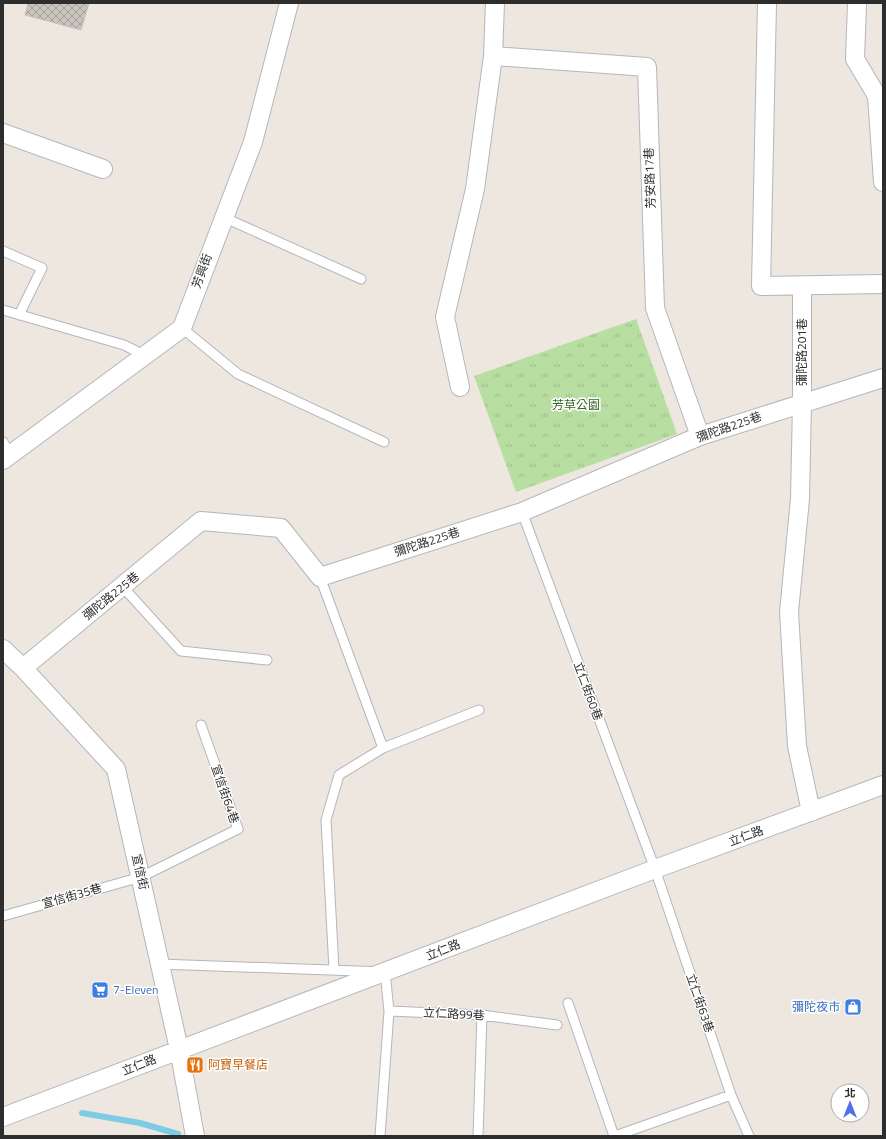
<svg xmlns="http://www.w3.org/2000/svg" width="886" height="1139" viewBox="0 0 886 1139" font-family="'Titillium Web','Noto Sans TC',sans-serif">
  <style>
    .park { fill: url(#park-tufts) }
    .lines { fill: none; stroke-linecap: round; stroke-linejoin: round }
    .stream { stroke: #7dcbe5; stroke-width: 6 }
    .building { fill: url(#building-cross-hatch); stroke: #c8c3ba }
    .lane-casing { stroke: #b4b6bf; stroke-width: 11 }
    .street-casing { stroke: #b4b6bf; stroke-width: 20 }
    .lane { stroke: #fff; stroke-width: 9 }
    .street { stroke: #fff; stroke-width: 18 }
    .labels { text-anchor: middle; stroke-width: 3; stroke-linejoin: round; paint-order: stroke }
    .street-label { font-size: 12px; fill: #2d2d2d; stroke: #fff }
    .park-label { font-size: 12px; fill: #316521; stroke: #fff }
    .shop-label { font-size: 12px; fill: #366cbe; stroke: #fff; text-anchor: start }
    .food-label { font-size: 12px; fill: #c56008; stroke: #fff; text-anchor: start }
  </style>
  <defs>
    <pattern id="park-tufts" width="24" height="20" patternUnits="userSpaceOnUse"><rect width="24" height="20" fill="#b8dea2"/><path d="M3 7l-1-3M5 7V3M7 7l1-3M15 17l-1-3M17 17v-4M19 17l1-3" fill="none" stroke="#9ebf8c"/></pattern>
    <pattern id="building-cross-hatch" width="8" height="8" patternUnits="userSpaceOnUse"><rect width="8" height="8" fill="#c9c5be"/><path d="M0 0l8 8M0 8l8-8" fill="none" stroke="#a4a09b"/></pattern>
  </defs>
  <rect width="100%" height="100%" fill="#ede7e0"/>
  <path class="park" d="M636 319 677 434 516 492 474 376Z"/>
  <g class="lines">
    <path class="stream" d="M82 1113 140 1123 178 1134"/>
  </g>
  <path class="building" d="M28 3H89L81 30 25 15Z"/>
  <g class="lines">
    <g class="lane-casing">
      <path id="lane" d="M223 217 361 279
        M3 251 42 268 19 315
        M3 310 124 345 144 355
        M182 328 238 374 384 442
        M3 442 10 455
        M522 512 655 869 731 1095 749 1136
        M320 577 383 748
        M122 586 181 651 267 660
        M3 916 141 877 238 829 201 725
        M159 964 385 972 389 1011 482 1015 557 1025
        M334 970 326 820 339 775 383 748 479 710
        M568 1003 614 1136
        M380 1136 389 1011
        M478 1136 482 1015
        M615 1136 731 1095"/>
    </g>
    <g class="street-casing">
      <path id="street" d="M767 3 761 286 883 284
        M857 3 855 59 877 96
        M493 56 647 67 655 308 700 436
        M883 95 877 96 883 182
        M3 133 103 169
        M802 286V403L800 499 789 612 797 746 811 812
        M460 387 445 317 475 189 493 56 495 3
        M3 460 182 328 253 142 289 3
        M3 649 23 668 116 769 179 1049 195 1136
        M23 668 201 521 281 528 320 577 522 512 700 436 883 378
        M3 1117 655 869 883 785"/>
    </g>
    <use href="#lane" class="lane"/>
    <use href="#street" class="street"/>
  </g>
  <defs>
    <g id="supermarket-square" transform="scale(0.9)"><rect x="-9" y="-9" width="18" height="18" rx="4" fill="#3f7fe0" stroke="#fff"/><path d="M-6-5.5h2.5l.6 2H6L4.5 2H-2.5L-4.4-4H-6ZM-1.5 3.2a1.3 1.3 0 1 0 .1 0ZM3 3.2a1.3 1.3 0 1 0 .1 0Z" fill="#fff"/></g>
    <g id="shop-square" transform="scale(0.9)"><rect x="-9" y="-9" width="18" height="18" rx="4" fill="#3f7fe0" stroke="#fff"/><path d="M-5-2.5h2.3a2.7 3.5 0 0 1 5.4 0H5L5.5 6h-11ZM-1.5-2.5h3a1.5 2.3 0 0 0-3 0Z" fill="#fff"/></g>
    <g id="restaurant-square" transform="scale(0.9)"><rect x="-9" y="-9" width="18" height="18" rx="4" fill="#e8710a" stroke="#fff"/><path d="M-5-6h1v4h1v-4h1v4h1v-4h1v5L-1.5 .5V6h-2V.5L-5-1ZM5-6V6H3V1.5H1.5Q1.5-4 5-6Z" fill="#fff"/></g>
  </defs>
  <g fill-rule="evenodd">
    <use href="#supermarket-square" x="100" y="990"/>
    <use href="#shop-square" x="853" y="1007"/>
    <use href="#restaurant-square" x="195" y="1065"/>
  </g>
  <g class="labels">
    <g class="street-label">
      <text transform="translate(650 178) rotate(-92)" y="4">芳安路17巷</text>
      <text transform="translate(202 271) rotate(-70)" y="4">芳興街</text>
      <text transform="translate(802 352) rotate(-90)" y="4">彌陀路201巷</text>
      <text transform="translate(729 427) rotate(-19)" y="4">彌陀路225巷</text>
      <text transform="translate(427 542) rotate(-18)" y="4">彌陀路225巷</text>
      <text transform="translate(111 596) rotate(-39)" y="4">彌陀路225巷</text>
      <text transform="translate(588 691) rotate(70)" y="4">立仁街60巷</text>
      <text transform="translate(225 794) rotate(71)" y="4">宣信街64巷</text>
      <text transform="translate(746 836) rotate(-20)" y="4">立仁路</text>
      <text transform="translate(140 872) rotate(77)" y="4">宣信街</text>
      <text transform="translate(72 896) rotate(-16)" y="4">宣信街35巷</text>
      <text transform="translate(443 950) rotate(-21)" y="4">立仁路</text>
      <text transform="translate(700 1003) rotate(71)" y="4">立仁街63巷</text>
      <text transform="translate(454 1014) rotate(3)" y="4">立仁路99巷</text>
      <text transform="translate(139 1065) rotate(-21)" y="4">立仁路</text>
    </g>
    <g class="park-label">
      <text x="576" y="409">芳草公園</text>
    </g>
    <g class="shop-label">
      <text x="113" y="994">7-Eleven</text>
      <text x="840" y="1011" text-anchor="end">彌陀夜市</text>
    </g>
    <g class="food-label">
      <text x="208" y="1069">阿寶早餐店</text>
    </g>
  </g>
  <rect width="886" height="1139" fill="none" stroke="#2d2d2d" stroke-width="8"/>
  <g transform="translate(850 1103)"><circle r="19" fill="#ffffff" stroke="#ababab"/>
  <path d="M0-3L7 15L0 10L-7 15Z" fill="#4f6feb"/>
  <text y="-6" font-size="11" font-weight="bold" text-anchor="middle" fill="#2d2d2d">北</text>
  </g>
</svg>
